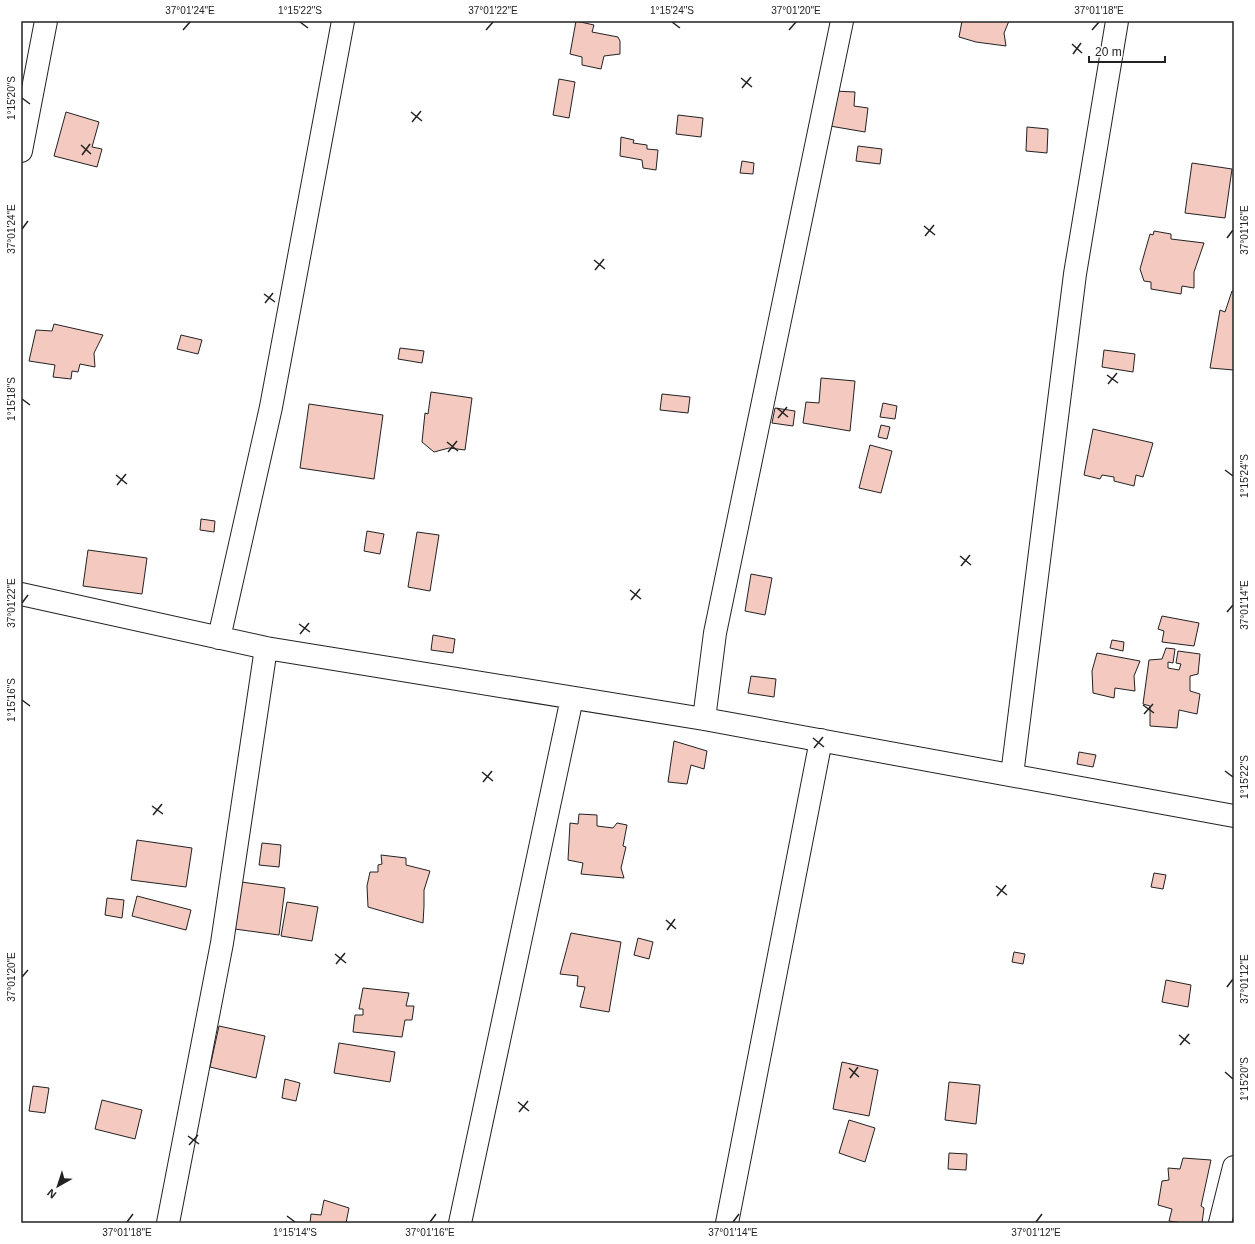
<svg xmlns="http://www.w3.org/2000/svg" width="1255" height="1244" viewBox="0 0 1255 1244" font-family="Helvetica,sans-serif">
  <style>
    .building { fill: #f3c9c0; stroke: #222 }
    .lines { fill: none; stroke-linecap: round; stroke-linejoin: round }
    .minor-casing { stroke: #222; stroke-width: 24 }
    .minor { stroke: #fff; stroke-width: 22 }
    .ticks { fill: none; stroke: #222; stroke-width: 1.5 }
    .neatline { fill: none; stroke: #222; stroke-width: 1.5 }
    .ticks-label { font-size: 10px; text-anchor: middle; fill: #222 }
  </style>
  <rect width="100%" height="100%" fill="#fff"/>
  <path class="building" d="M576 21 594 25 592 32 618 37 620 41V54L604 56 601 69 582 65V57L570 54Z
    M962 21H1009L1004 33 1006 46 976 42 959 37Z
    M559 79 575 82 569 118 553 115Z
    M834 91 855 92 854 106 868 108 865 132 830 126Z
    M66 112 99 122 92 147 102 149 97 167 54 156Z
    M678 115 703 118 701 137 676 134Z
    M1027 127 1048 129 1047 153 1026 151Z
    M621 137 634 140 633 143 647 145V149L658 150 656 170 643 168 642 160 620 156Z
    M858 146 882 149 880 164 856 161Z
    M742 161 754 163 753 174 740 173Z
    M1192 163 1232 169 1225 218 1185 213Z
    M1154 231 1171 234V239L1204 243 1194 272V288L1182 286 1181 294 1151 289V282L1144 281 1140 269 1150 234 1153 235Z
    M1232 291 1234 292V370L1210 368 1220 310 1225 312Z
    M54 324 103 335 94 353 95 367 80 364 78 372 72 371 71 379 53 377 55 365 29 361 36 330 52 331Z
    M181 335 202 340 198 354 177 349Z
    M400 348 424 351 422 363 398 359Z
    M1104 350 1135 354 1133 372 1102 367Z
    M821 378 855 381 850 431 803 423 806 402 819 403Z
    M431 392 472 398 465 450 449 448 434 452 422 442 425 413 428 414Z
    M662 394 690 397 688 413 660 410Z
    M883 403 897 406 895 419 880 417Z
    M309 404 383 415 374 479 300 468Z
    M775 408 795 411 793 426 772 423Z
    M881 425 890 427 887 439 878 437Z
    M1093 429 1153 443 1143 477 1136 475 1134 486 1114 481V477L1102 475 1100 479 1084 475Z
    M870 445 892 451 881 493 859 488Z
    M201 519 215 521 214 532 200 530Z
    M367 531 384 534 380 554 364 551Z
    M417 532 439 535 430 591 408 587Z
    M88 550 147 558 142 594 83 586Z
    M751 574 772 578 765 615 745 611Z
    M1162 616 1199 623 1194 646 1162 642 1164 631 1158 629Z
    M433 635 455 639 453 653 431 650Z
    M1112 640 1124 642 1123 651 1110 648Z
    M1166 648 1175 649 1173 663 1168 662V668L1179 670 1181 664 1176 663 1178 651 1200 654 1198 674 1190 676V691L1200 694 1197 714 1179 710 1177 728 1150 726V706L1143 704 1149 660 1162 659Z
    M1097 653 1140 661 1134 676 1135 691 1115 688 1114 698 1093 693 1092 671Z
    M751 676 776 679 774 697 748 693Z
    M674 741 707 751 704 769 691 765 687 784 668 782Z
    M1079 752 1096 755 1093 767 1077 764Z
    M579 814 597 815V826L613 828 617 823 627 825 623 846 626 847 621 868 624 878 581 874 583 863 568 860 570 823 578 824Z
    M137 840 192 848 186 887 131 880Z
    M262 843 281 845 279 867 259 865Z
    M381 855 406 858V865L430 871 424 890V906L423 923 368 907 367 886 370 872H378V865L382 864Z
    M1154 873 1166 875 1163 889 1151 887Z
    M234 881 285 888 279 935 227 928Z
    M137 896 191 910 186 930 132 916Z
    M107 898 124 900 122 918 105 915Z
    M287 902 318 907 312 941 281 936Z
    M571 933 621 942 609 1012 580 1007 585 987 577 986 578 976 560 974Z
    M638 938 653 942 649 959 634 955Z
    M1014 952 1025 954 1023 964 1012 962Z
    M1166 980 1191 985 1188 1007 1162 1002Z
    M363 988 409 993 406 1006H414L412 1020H405L402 1037 353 1032 355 1015H363V1009H359Z
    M219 1026 265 1036 256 1078 210 1067Z
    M339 1043 395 1052 390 1082 334 1073Z
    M842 1062 878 1070 869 1116 833 1109Z
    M285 1079 300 1083 296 1101 282 1098Z
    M949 1082 980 1085 976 1124 945 1120Z
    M33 1086 49 1088 45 1113 29 1111Z
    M102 1100 142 1110 135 1139 95 1129Z
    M849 1120 875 1128 865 1162 839 1153Z
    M949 1153 967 1154 966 1170 948 1169Z
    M1183 1158 1211 1160 1201 1206 1204 1208 1202 1223H1183L1169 1221 1172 1209 1158 1205 1162 1181 1169 1180 1168 1168 1180 1169Z
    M324 1200 349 1208 346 1223H310L311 1214 321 1215Z"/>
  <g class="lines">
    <g class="minor-casing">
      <path id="minor" d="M21 151 46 21
        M21 594 266 648 704 719 1234 816
        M219 638 271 407 343 21
        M704 719 715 633 842 21
        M1012 775 1075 274 1117 21
        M168 1223 222 943 266 648
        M460 1223 572 698
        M727 1223 821 740
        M1220 1223 1234 1167"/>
    </g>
    <use href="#minor" class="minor"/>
  </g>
  <path class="ticks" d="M300 22 308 28M672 22 680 28M183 30 190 22M486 30 493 22M789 30 796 22M1092 30 1099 22M1072 44 1082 53M1073 54 1081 43M741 78 752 87M742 88 751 77M22 98 30 104M411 112 422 121M412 122 421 111M81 145 91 154M82 155 90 144M924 226 935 235M22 229 28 221M925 236 934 225M1227 238 1233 230M594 260 605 269M595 270 604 259M264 294 275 302M265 303 273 293M1107 375 1118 383M1108 384 1117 373M22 399 30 405M777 408 788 417M778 418 787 407M447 442 458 451M448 452 457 441M1225 470 1233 476M116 475 127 484M117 485 126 474M960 556 971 565M961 566 970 555M630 590 641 599M631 600 640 589M22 603 28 595M1227 612 1233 605M299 624 310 632M300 634 309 623M22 700 30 706M1143 705 1154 713M1144 714 1153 704M813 738 824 747M814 748 823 737M1225 771 1233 777M482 772 493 781M483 782 492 771M152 806 163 814M153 815 162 804M996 886 1007 895M997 896 1006 885M666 920 676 929M667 930 675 919M335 954 346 963M336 964 345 953M22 977 28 970M1227 987 1233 979M1179 1035 1190 1044M1180 1045 1189 1034M849 1068 859 1077M1225 1072 1233 1079M850 1078 858 1067M518 1102 529 1111M519 1112 528 1101M188 1136 199 1144M189 1145 198 1135M287 1216 295 1222M127 1222 133 1214M430 1222 436 1214M733 1222 739 1214M1036 1222 1042 1214"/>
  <rect width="1255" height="1244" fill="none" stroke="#ffffff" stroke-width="44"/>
  <g transform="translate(58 1186) rotate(219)" stroke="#ffffff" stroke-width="3" paint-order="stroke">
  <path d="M0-3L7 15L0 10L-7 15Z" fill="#222222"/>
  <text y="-6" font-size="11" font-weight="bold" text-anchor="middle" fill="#222222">N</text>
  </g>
  <path d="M1089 56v6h76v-6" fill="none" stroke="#222222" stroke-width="2"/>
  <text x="1095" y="56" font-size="12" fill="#222222" stroke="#ffffff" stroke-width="3" paint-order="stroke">20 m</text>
  <rect x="22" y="22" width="1211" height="1200" class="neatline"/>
  <g class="ticks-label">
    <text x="190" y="14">37°01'24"E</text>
    <text x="300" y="14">1°15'22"S</text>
    <text x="493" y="14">37°01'22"E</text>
    <text x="672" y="14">1°15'24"S</text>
    <text x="796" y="14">37°01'20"E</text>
    <text x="1099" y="14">37°01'18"E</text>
    <text transform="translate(11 98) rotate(-90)" y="4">1°15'20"S</text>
    <text transform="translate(11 229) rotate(-90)" y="4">37°01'24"E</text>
    <text transform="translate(1244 230) rotate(-90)" y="4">37°01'16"E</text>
    <text transform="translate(11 399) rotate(-90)" y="4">1°15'18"S</text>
    <text transform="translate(1244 476) rotate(-90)" y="4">1°15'24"S</text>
    <text transform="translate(11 603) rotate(-90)" y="4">37°01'22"E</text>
    <text transform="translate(1244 605) rotate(-90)" y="4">37°01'14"E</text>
    <text transform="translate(11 700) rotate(-90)" y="4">1°15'16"S</text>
    <text transform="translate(1244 777) rotate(-90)" y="4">1°15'22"S</text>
    <text transform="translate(11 977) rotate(-90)" y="4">37°01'20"E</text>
    <text transform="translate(1244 979) rotate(-90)" y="4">37°01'12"E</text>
    <text transform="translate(1244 1079) rotate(-90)" y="4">1°15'20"S</text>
    <text x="127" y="1236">37°01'18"E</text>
    <text x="295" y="1236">1°15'14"S</text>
    <text x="430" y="1236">37°01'16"E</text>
    <text x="733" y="1236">37°01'14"E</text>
    <text x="1036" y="1236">37°01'12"E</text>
  </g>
</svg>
